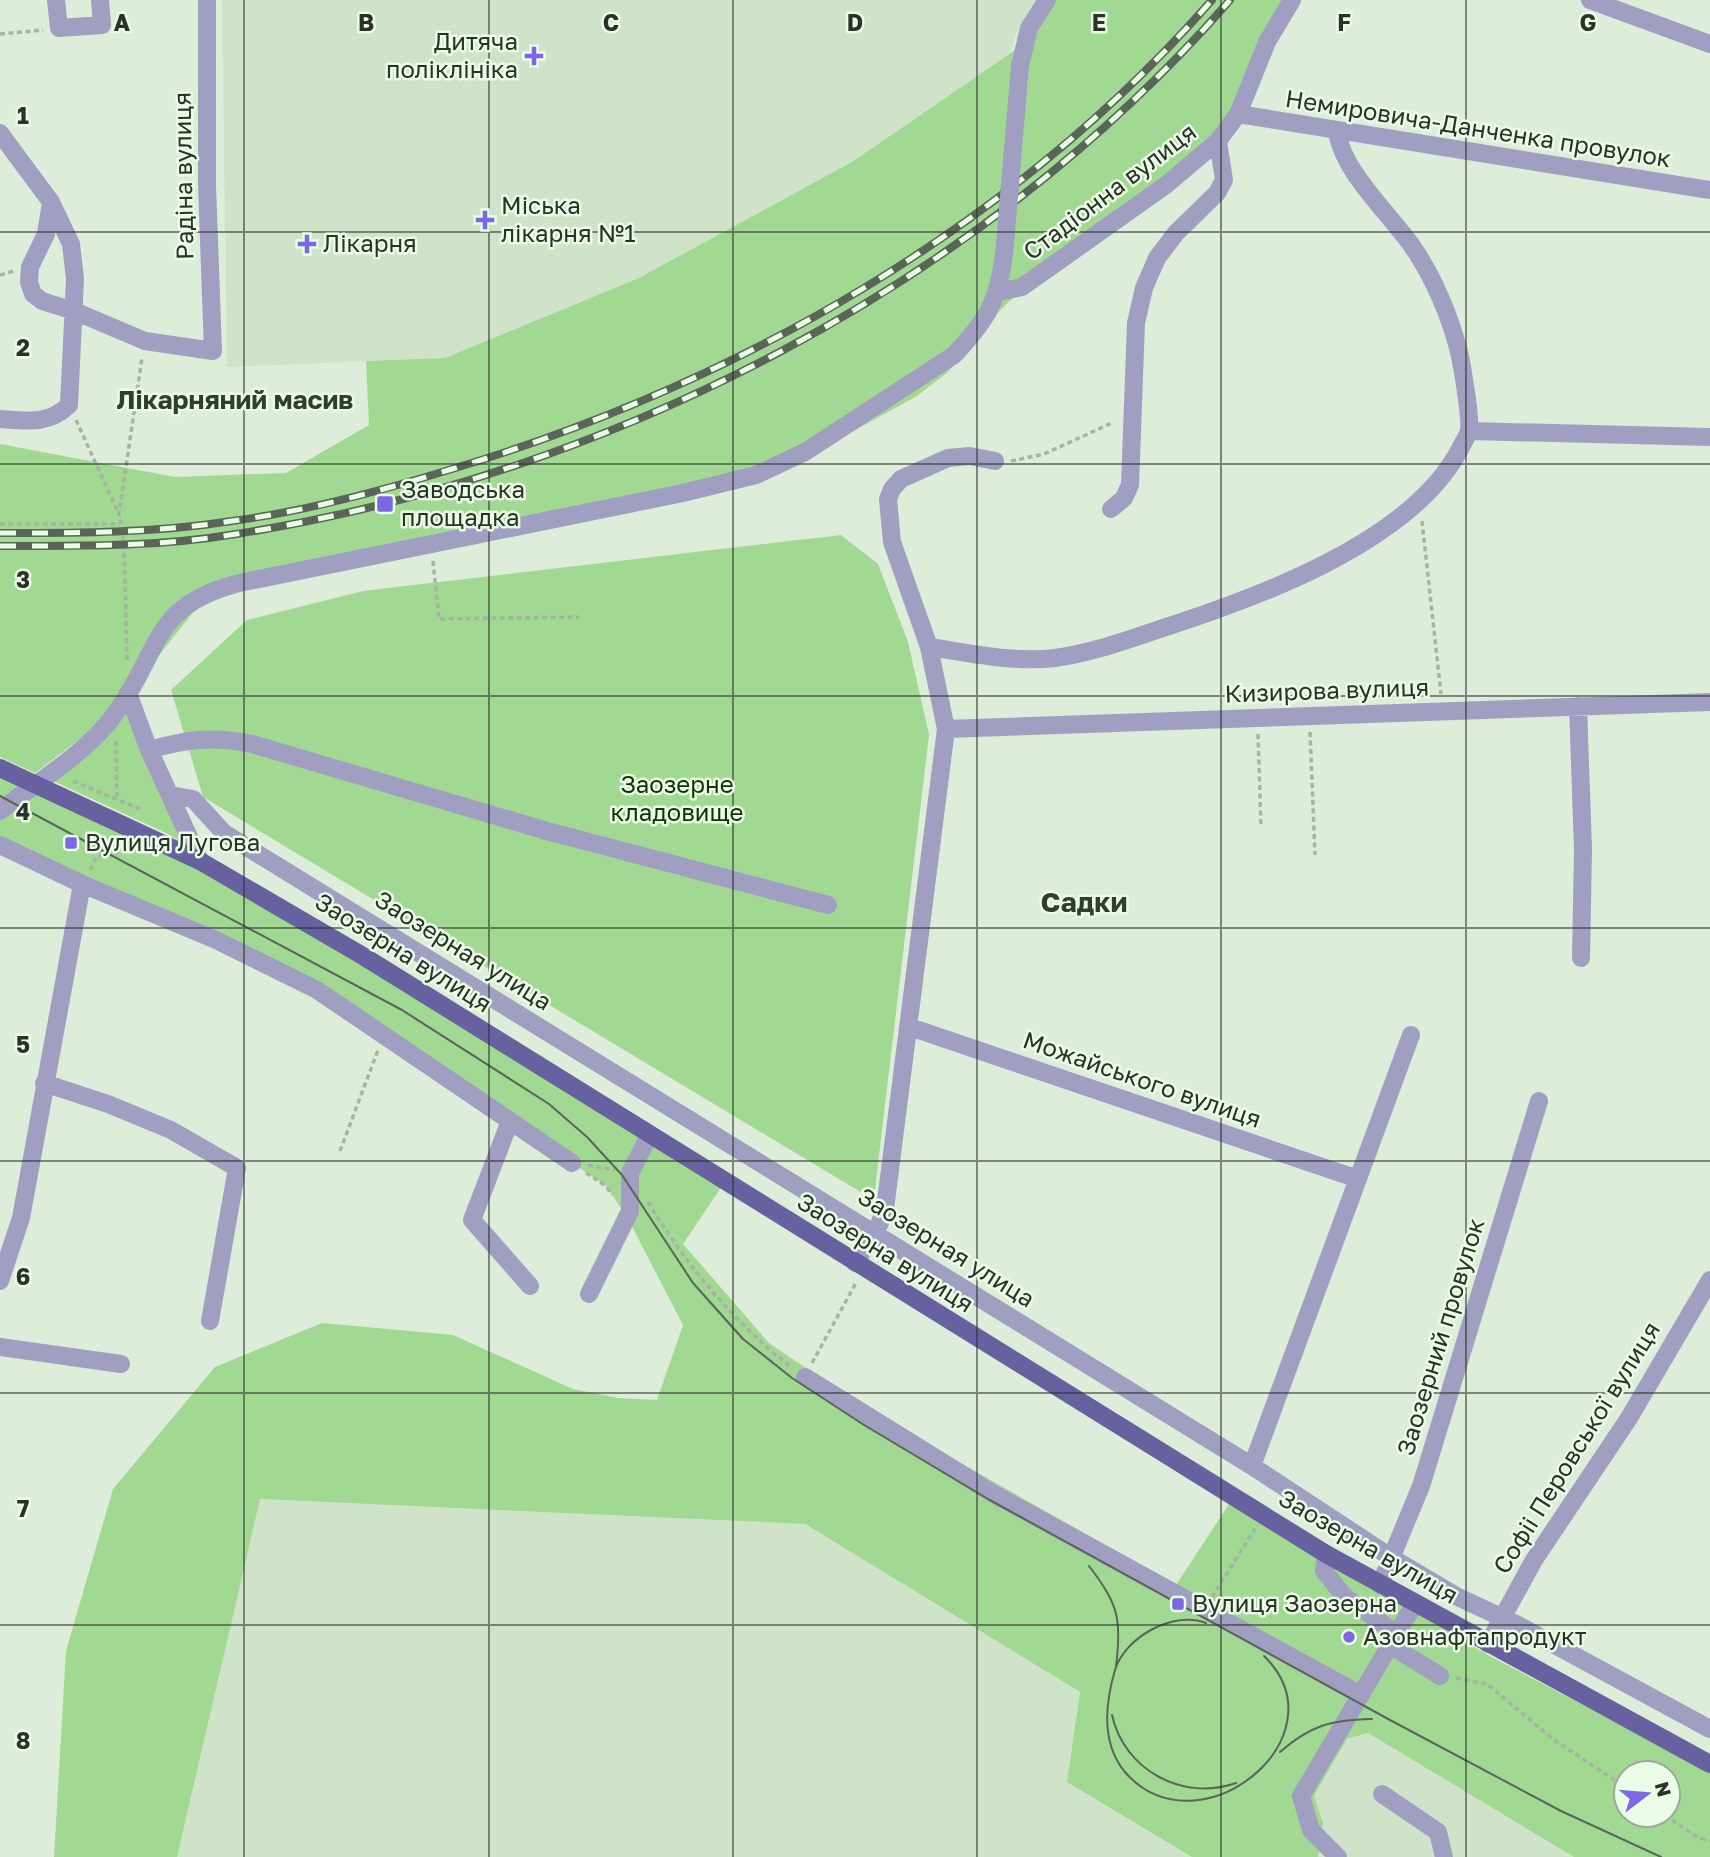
<svg xmlns="http://www.w3.org/2000/svg" width="1710" height="1857" viewBox="0 0 1710 1857" font-family="'Golos Text',sans-serif">
  <style>
    .built { fill: #cfe3c9 }
    .green { fill: #a1d892; fill-rule: evenodd }
    .lines { fill: none; stroke-linecap: round; stroke-linejoin: round }
    .path { stroke: #a7b4a4; stroke-width: 3.5; stroke-dasharray: 5 3.5; stroke-linecap: butt }
    .minor { stroke: #a09fc2; stroke-width: 18 }
    .major { stroke: #67619f; stroke-width: 18 }
    .tram { stroke: #5b6459; stroke-width: 2 }
    .rail-casing { stroke: #5b6459; stroke-width: 8 }
    .rail { stroke: #eafbe6; stroke-width: 5; stroke-dasharray: 16; stroke-linecap: butt }
    .minor-bridge { stroke: #a09fc2; stroke-width: 18 }
    .grid { fill: none; stroke: #2b3129; stroke-width: 2; stroke-opacity: 0.55 }
    .poi-dot { fill: #7c68e3; stroke: #eafbe6; stroke-width: 2.5 }
    .labels { text-anchor: middle; stroke-width: 5; stroke-linejoin: round; paint-order: stroke }
    .poi-label { font-size: 24px; fill: #2b3129; stroke: #eafbe6; text-anchor: start }
    .street-label { font-size: 24px; fill: #2b3129; stroke: #eafbe6 }
    .park-label { font-size: 24px; fill: #0f3403; stroke: #eafbe6 }
    .neighbourhood-label { font-size: 26px; font-weight: bold; fill: #313e2e; stroke: #eafbe6 }
    .quarter-label { font-size: 28px; font-weight: bold; fill: #313e2e; stroke: #eafbe6 }
    .grid-label { font-size: 23px; text-anchor: middle; font-weight: bold; fill: #2b3129; stroke: #eafbe6; stroke-width: 5; stroke-linejoin: round; paint-order: stroke }
  </style>
  <rect width="100%" height="100%" fill="#ddedd9"/>
  <path class="built" d="M222 0H1037L1016 33 1010 53 852 162 639 278 445 358 227 367Z
    M259 1499 805 1524 1080 1692 1067 1782 1192 1857H177Z
    M1368 1733 1491 1805 1574 1857H1318L1323 1823 1314 1797 1347 1739Z"/>
  <path class="green" d="M1057 0H1285L1219 137 1034 278 988 322 948 372 917 396 790 466 237 581 199 605 136 684 85 735 35 773 0 757V444L175 477 286 473 369 425 366 361 445 358 639 278 852 162 1031 39Z
    M841 535 878 564 908 642 929 735 875 1189 864 1194 203 797 171 690 247 620 363 591Z
    M138 702 189 831 209 857 166 833 51 780 96 746Z
    M0 772 161 847 344 946 724 1183 683 1244 769 1343 874 1414 1176 1585 1233 1498 1484 1653 1710 1772V1857H1574L1368 1733 1347 1739 1314 1796 1323 1823 1318 1857H1192L1067 1782 1080 1692 805 1524 260 1499 177 1857H54L66 1651 113 1489 215 1367 322 1323 453 1335 573 1389 618 1398 657 1400 683 1325 627 1217 606 1186 317 990 0 845ZM1626 1773H1668V1815H1626Z"/>
  <g class="lines">
    <path class="path" d="M0 34 43 30
      M0 275 14 271
      M76 420 118 512
      M1011 461 1044 454 1114 422
      M1422 521 1441 694
      M0 524H120
      M433 561 439 619 579 617
      M127 660 124 546 119 514 142 358
      M1310 732 1315 855
      M1258 734 1261 827
      M116 741 117 799
      M73 781 140 809
      M90 870 97 856H113L125 847
      M340 1151 378 1050
      M588 1165 615 1170
      M586 1173 606 1186 612 1195
      M648 1202C690 1270 731 1319 793 1369
      M812 1363 857 1281
      M1212 1597 1255 1529
      M1456 1678 1487 1684 1553 1739 1626 1788
      M1665 1815 1697 1837 1710 1841"/>
    <path class="minor" d="M56 0 59 28 102 25 100 0
      M1590 0 1710 44
      M1020 66 1029 28 1047 0
      M1238 114 1710 190
      M0 133 51 202 46 234 30 267 29 282 33 294 42 301 74 311 145 341 213 351 207 185V0
      M999 292 1022 287 1166 185 1218 141 1238 114 1267 42 1292 0
      M0 419C26 421 49 425 69 405L75 279 71 244 51 202
      M1469 431 1710 437
      M1111 509 1124 498 1130 485 1136 323 1144 288 1157 258 1176 233 1217 193 1224 180 1218 141
      M929 647C970 653 1014 663 1055 658 1091 653 1124 641 1157 630 1254 599 1411 543 1460 449 1462 444 1468 436 1469 430 1471 418 1462 365 1459 352 1450 316 1433 276 1412 246 1388 212 1343 172 1337 132
      M128 693 149 750 200 861
      M1578 706 1583 849 1581 958
      M946 729 1710 702
      M149 750C187 739 213 736 252 744L547 831 828 905
      M170 795 193 799 224 833 1252 1466 1392 1558 1458 1597 1518 1625 1710 1729
      M0 811C38 781 87 753 115 714 162 650 150 606 239 583L683 493 756 475 805 452 954 355C991 316 1000 297 1005 244
      M0 845 82 884 216 940 317 990 572 1163
      M910 1027 1358 1179
      M44 1083 108 1104 171 1130 237 1168 210 1321
      M510 1121 472 1220 530 1286
      M855 1263 879 1225 885 1209 946 729 929 647 892 542 888 499 892 489 901 479 948 458 970 456 995 461
      M0 1281 21 1218 82 884
      M589 1294 630 1211V1173L649 1136
      M0 1347 121 1364
      M805 1377 992 1493 1361 1695
      M1252 1466 1411 1035
      M1326 1554 1324 1571 1344 1596 1397 1634
      M1380 1585 1421 1486 1539 1101
      M1488 1644 1534 1560 1629 1418 1710 1280
      M1390 1645 1440 1676
      M1382 1794 1438 1832 1444 1857
      M1338 1857 1311 1830 1301 1796 1415 1603"/>
    <path class="major" d="M0 768 200 861 363 956 1326 1554 1710 1764"/>
    <path class="tram" d="M0 796 402 1010 549 1104 587 1137 622 1175 693 1283 743 1339 792 1378 864 1425 988 1499 1390 1720 1561 1811 1661 1857
      M1089 1566C1118 1604 1122 1618 1116 1666
      M1206 1623C1174 1610 1125 1637 1115 1670 1105 1704 1101 1742 1124 1771 1197 1857 1347 1737 1264 1656
      M1112 1715C1124 1770 1183 1802 1236 1783
      M1280 1752C1311 1725 1331 1720 1372 1719"/>
    <g class="rail-casing">
      <path id="rail" d="M0 533C78 533 155 533 232 521 307 511 381 491 452 469 739 383 1013 227 1212 0
        M0 546C79 546 158 547 236 534 608 476 982 285 1230 0"/>
    </g>
    <use href="#rail" class="rail"/>
    <path class="minor-bridge" d="M1005 244 1020 66"/>
  </g>
  <path class="grid" d="M244 0V1857M489 0V1857M733 0V1857M977 0V1857M1221 0V1857M1466 0V1857M0 232H1710M0 464H1710M0 696H1710M0 928H1710M0 1161H1710M0 1393H1710M0 1625H1710"/>
  <g class="poi-dot">
    <path d="M530.5 45.5h7v7h7v7h-7v7h-7v-7h-7v-7h7z"/>
    <path d="M481.5 209.5h7v7h7v7h-7v7h-7v-7h-7v-7h7z"/>
    <path d="M303.5 233.5h7v7h7v7h-7v7h-7v-7h-7v-7h7z"/>
    <rect x="376" y="495" width="18" height="18" rx="3.5"/>
    <rect x="64" y="836" width="14" height="14" rx="3.5"/>
    <rect x="1171" y="1597" width="14" height="14" rx="3.5"/>
    <circle cx="1349" cy="1637" r="7"/>
  </g>
  <g class="labels">
    <g class="poi-label">
      <text x="518" y="50" text-anchor="end">Дитяча<tspan x="518" dy="28">поліклініка</tspan></text>
      <text x="501" y="214">Міська<tspan x="501" dy="28">лікарня №1</tspan></text>
      <text x="323" y="252">Лікарня</text>
      <text x="401" y="498">Заводська<tspan x="401" dy="28">площадка</tspan></text>
      <text x="85" y="851">Вулиця Лугова</text>
      <text x="1192" y="1612">Вулиця Заозерна</text>
      <text x="1363" y="1645">Азовнафтапродукт</text>
    </g>
    <g class="street-label">
      <text transform="translate(1478 129) rotate(9)" y="8">Немировича-Данченка провулок</text>
      <text transform="translate(184 176) rotate(-91)" y="8">Радіна вулиця</text>
      <text transform="translate(1110 192) rotate(-37)" y="8">Стадіонна вулиця</text>
      <text transform="translate(1327 691) rotate(-2)" y="8">Кизирова вулиця</text>
      <text transform="translate(463 951) rotate(32)" y="8">Заозерная улица</text>
      <text transform="translate(403 953) rotate(32)" y="8">Заозерна вулиця</text>
      <text transform="translate(1142 1080) rotate(19)" y="8">Можайського вулиця</text>
      <text transform="translate(946 1248) rotate(32)" y="8">Заозерная улица</text>
      <text transform="translate(885 1253) rotate(32)" y="8">Заозерна вулиця</text>
      <text transform="translate(1441 1337) rotate(-73)" y="8">Заозерний провулок</text>
      <text transform="translate(1577 1448) rotate(-58)" y="8">Софіі Перовської вулиця</text>
      <text transform="translate(1368 1547) rotate(30)" y="8">Заозерна вулиця</text>
    </g>
    <g class="park-label">
      <text x="677" y="793">Заозерне<tspan x="677" dy="28">кладовище</tspan></text>
    </g>
    <g class="neighbourhood-label">
      <text x="235" y="409">Лікарняний масив</text>
    </g>
    <g class="quarter-label">
      <text x="1084" y="912">Садки</text>
    </g>
  </g>
  <g class="grid-label">
    <text x="122" y="31">A</text>
    <text x="366" y="31">B</text>
    <text x="611" y="31">C</text>
    <text x="855" y="31">D</text>
    <text x="1099" y="31">E</text>
    <text x="1344" y="31">F</text>
    <text x="1588" y="31">G</text>
    <text x="23" y="124">1</text>
    <text x="23" y="356">2</text>
    <text x="23" y="588">3</text>
    <text x="23" y="820">4</text>
    <text x="23" y="1053">5</text>
    <text x="23" y="1285">6</text>
    <text x="23" y="1517">7</text>
    <text x="23" y="1749">8</text>
  </g>
  <g transform="translate(1647 1794) rotate(74)"><circle r="33" fill="#eafbe6" stroke="#9eaa9a" stroke-width="2"/>
  <path d="M0-5L12 26L0 18L-12 26Z" fill="#7c68e3"/>
  <text y="-10" font-size="19" font-weight="bold" text-anchor="middle" fill="#2b3129">N</text>
  </g>
</svg>
